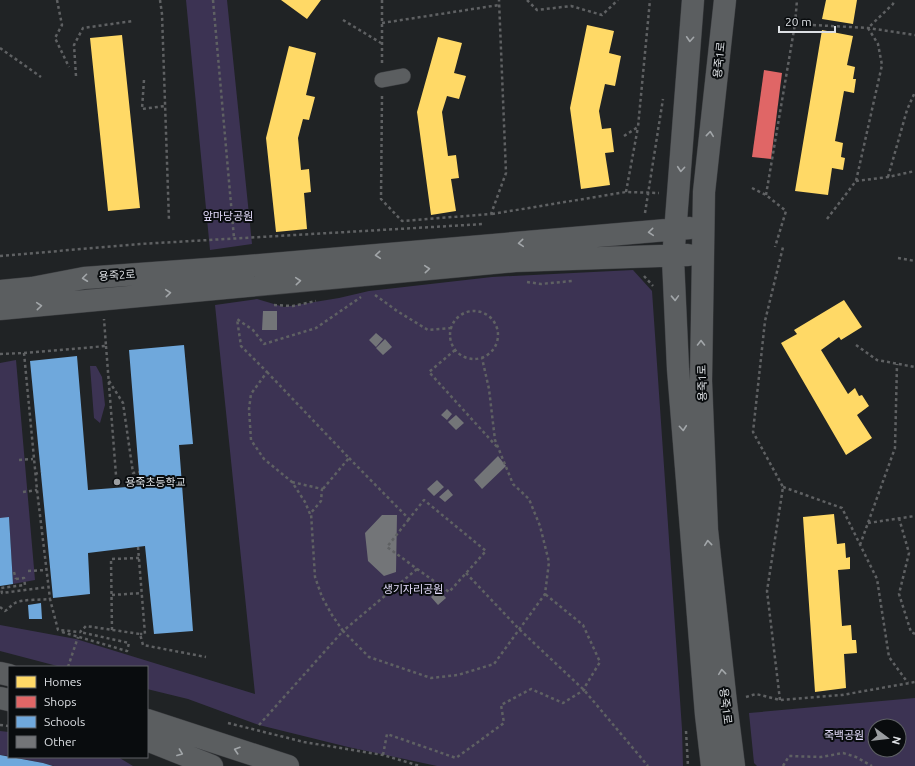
<svg xmlns="http://www.w3.org/2000/svg" width="915" height="766" viewBox="0 0 915 766" font-family="Ubuntu,'Noto Sans KR',sans-serif">
  <style>
    .green { fill: #3c3353; fill-rule: evenodd }
    .homes { fill: #ffd966 }
    .shops { fill: #e06666 }
    .schools { fill: #6fa8dc }
    .building { fill: #737578 }
    .lines { fill: none; stroke-linecap: round; stroke-linejoin: round }
    .street-casing { stroke: #3c3e41; stroke-width: 16 }
    .secondary-casing { stroke: #3c3e41; stroke-width: 23 }
    .path { stroke: #5f6163; stroke-width: 2.5; stroke-dasharray: 3 3; stroke-linecap: butt }
    .street { stroke: #5b5e60; stroke-width: 15 }
    .secondary { stroke: #5b5e60; stroke-width: 22 }
    .oneway { stroke: #a2a6a9 }
    .poi-dot { fill: #9b9ea1; stroke: #090c0e; stroke-width: 1.5 }
    .labels { text-anchor: middle; stroke-width: 4; stroke-linejoin: round; paint-order: stroke }
    .street-label { font-size: 11px; fill: #dde0e4; stroke: #090c0e }
    .park-label { font-size: 11px; fill: #e3dbfa; stroke: #090c0e }
    .poi-label { font-size: 11px; fill: #dde0e4; stroke: #090c0e; text-anchor: start }
  </style>
  <rect width="100%" height="100%" fill="#202325"/>
  <path class="green" d="M186 0H227L252 244 210 250Z
    M633 270 652 291 682 729 683 766H437L348 747 259 725 188 699 147 689V667H61L0 651V625L76 639 255 694 215 305 257 299 284 307 339 298 369 291 492 277Z
    M16 360 35 580 13 584 9 518H0V363Z
    M90 366H96L102 377 105 405 100 423 94 418Z
    M915 698V766H757L754 763 749 713ZM875 726H899V750H875Z
    M0 731 9 732V756L0 755Z
    M12 757H118L133 766H54L43 763Z"/>
  <path class="homes" d="M281 0H321L307 19Z
    M826 0H857L853 24 822 19Z
    M587 25 614 31 609 53 621 56 615 86 605 84 599 111 602 129 611 128 614 152 605 153 610 185 581 189 570 108Z
    M822 30 853 36 847 65 855 67 853 79H856L854 93 844 91 835 141 843 143 841 157 845 158 843 170 832 168 828 195 795 191Z
    M122 35 140 208 108 211 90 38Z
    M438 37 462 43 454 73 466 76 459 99 447 96 442 112 448 156 456 155 459 178 451 179 456 211 431 215 417 112Z
    M289 46 316 53 306 95 315 97 309 120 303 119 298 138 301 170 309 169 311 192 304 193 307 229 276 232 266 138Z
    M844 300 862 327 841 340 839 337 821 350 848 394 855 388 859 396 862 395 869 406 857 415 872 438 846 455 781 343 797 334 794 330Z
    M834 514 837 544 845 543 846 558 850 557V569L838 570 842 626 851 625 852 640H856L857 653 844 654 846 688 815 692 803 517Z"/>
  <path class="shops" d="M764 70 782 73 771 159 752 157Z"/>
  <path class="schools" d="M184 345 193 444 179 445 193 631 154 634 145 546 88 553 90 594 53 598 30 361 77 356 88 490 140 486 129 350Z
    M9 517 13 584 0 586V518Z
    M41 603 42 619H29L28 605Z
    M0 755 43 763 53 766H0Z"/>
  <path class="building" d="M263 311H277V330H262Z
    M376 333 383 339 376 347 369 340Z
    M385 339 392 347 383 355 376 348Z
    M447 409 452 414 447 420 441 415Z
    M456 415 464 423 456 430 448 422Z
    M498 456 506 466 482 489 474 480Z
    M437 480 444 487 434 496 427 489Z
    M448 489 453 495 445 502 439 497Z
    M382 515H397L396 572 384 576 368 561 365 533Z
    M431 582 435 589 427 595 422 589Z
    M439 590 446 598 438 605 431 597Z"/>
  <g class="lines">
    <g class="street-casing">
      <path id="street" d="M382 80 403 76"/>
    </g>
    <g class="secondary-casing">
      <path id="secondary" d="M693 0 673 259 678 369 706 715 712 766
        M725 0 704 192 701 381 707 530 726 703 734 766
        M0 291 32 288 84 278 236 267 690 228
        M0 309 515 261 688 255
        M0 673 9 675
        M0 698 9 700
        M147 720 288 766
        M147 740 212 766"/>
    </g>
    <path class="path" d="M57 0 62 25 55 38 69 67
      M160 0 162 14 169 221
      M213 0 234 238
      M527 0 537 10 571 6 602 15 618 0
      M343 20 381 43
      M382 23 499 5
      M795 24 868 28 915 35
      M0 48 41 77
      M382 63V0
      M76 76 74 45 83 28 133 21
      M144 80 142 109 165 106
      M382 96 381 199 402 221 491 214 506 173 499 0
      M624 136 638 127 650 0
      M888 177 907 110 915 92
      M856 181 888 177 915 171
      M752 188 766 195 786 211 775 247
      M626 192 638 127
      M766 195 795 24 797 0
      M645 213 663 99
      M492 214 626 192 659 193
      M827 219 856 181 882 65 878 44 868 28 893 4 894 0
      M0 256 140 244 484 224
      M898 258 915 261
      M644 276 653 286
      M527 282 541 284 572 281
      M375 295 397 311 428 330 451 328
      M274 305 293 306 316 301
      M450 335a24 24 0 1 1 48 0a24 24 0 1 1-48 0Z
      M856 345 877 360 915 367
      M106 346 117 488
      M455 350 429 372 498 448
      M24 353 106 346 104 319
      M0 354 24 353 37 490 50 599
      M267 372 349 458 322 490
      M109 381 123 403 133 473 139 472
      M349 458 409 519 424 500 486 551 449 592 387 547 409 519
      M19 460 33 459
      M35 474 41 472
      M292 482 322 489 321 501 310 514 305 502 292 482 264 459 251 440 249 409 251 394 267 372 241 346 237 319 253 330 264 344 316 328 361 297
      M783 487 842 508 877 579 889 657 908 683
      M23 492 37 490
      M899 518 909 553 899 594 911 632 915 634
      M868 523 915 516
      M860 545 895 448 897 364
      M138 547 145 634H140
      M417 569 343 631 369 657 431 678 458 675 494 664 545 594 549 562 540 526 529 499 513 484 495 440 489 389 482 358
      M28 571 46 570
      M14 572 16 579
      M466 573 519 629 584 690 648 766
      M16 579 24 578 25 585 1 588 2 593 48 587
      M112 595 142 593
      M0 607 5 611C9 609 11 605 15 603 22 599 41 600 50 599L58 630 80 632 86 626 140 634 143 645 206 657
      M112 630 111 559 139 558
      M62 632 127 651 129 643 80 632
      M68 667 78 637
      M746 697 756 694 780 700 842 695 915 682
      M780 700 767 591 783 487 753 432 765 321 783 247
      M228 723 304 742 383 755 420 766
      M0 725 9 726
      M259 725 343 631 332 615 322 597 315 577 311 513
      M686 731 688 766
      M383 755 387 734 456 758 504 723 501 705 531 689 563 703 584 690 586 685 600 662 583 625 545 594
      M783 766 789 756 821 757 843 753 856 757 872 766"/>
    <use href="#street" class="street"/>
    <use href="#secondary" class="secondary"/>
  </g>
  <defs><path id="oneway-chevron" d="M-2-3.5L2.5 0L-2 3.5" fill="none" stroke-width="1.6" stroke-linecap="round" stroke-linejoin="round"/></defs>
  <g class="oneway">
    <use href="#oneway-chevron" transform="translate(690 39) rotate(94)"/>
    <use href="#oneway-chevron" transform="translate(710 134) rotate(-84)"/>
    <use href="#oneway-chevron" transform="translate(681 169) rotate(95)"/>
    <use href="#oneway-chevron" transform="translate(651 232) rotate(175)"/>
    <use href="#oneway-chevron" transform="translate(521 243) rotate(175)"/>
    <use href="#oneway-chevron" transform="translate(378 255) rotate(175)"/>
    <use href="#oneway-chevron" transform="translate(427 269) rotate(-5)"/>
    <use href="#oneway-chevron" transform="translate(85 278) rotate(173)"/>
    <use href="#oneway-chevron" transform="translate(298 281) rotate(-5)"/>
    <use href="#oneway-chevron" transform="translate(168 293) rotate(-5)"/>
    <use href="#oneway-chevron" transform="translate(675 298) rotate(88)"/>
    <use href="#oneway-chevron" transform="translate(39 306) rotate(-5)"/>
    <use href="#oneway-chevron" transform="translate(701 343) rotate(-90)"/>
    <use href="#oneway-chevron" transform="translate(683 428) rotate(85)"/>
    <use href="#oneway-chevron" transform="translate(708 543) rotate(-96)"/>
    <use href="#oneway-chevron" transform="translate(722 672) rotate(-96)"/>
    <use href="#oneway-chevron" transform="translate(237 750) rotate(-162)"/>
    <use href="#oneway-chevron" transform="translate(180 753) rotate(21)"/>
  </g>
  <circle class="poi-dot" cx="117" cy="482" r="4"/>
  <g class="labels">
    <g class="street-label">
      <text transform="translate(719 60) rotate(-84)" y="4">용죽1로</text>
      <text transform="translate(117 275) rotate(-4)" y="4">용죽2로</text>
      <text transform="translate(702 383) rotate(-91)" y="4">용죽1로</text>
      <text transform="translate(726 706) rotate(83)" y="4">용죽1로</text>
    </g>
    <g class="park-label">
      <text x="228" y="220">앞마당공원</text>
      <text x="413" y="593">생기자리공원</text>
      <text x="844" y="739">죽백공원</text>
    </g>
    <g class="poi-label">
      <text x="125" y="486">용죽초등학교</text>
    </g>
  </g>
  <rect x="8" y="666" width="140" height="92" fill="#090c0e" stroke="#5e6164"/>
  <rect x="16" y="676" width="20" height="12" fill="#ffd966" stroke="#5e6164"/>
  <text x="44" y="686" font-size="12" fill="#dde0e4">Homes</text>
  <rect x="16" y="696" width="20" height="12" fill="#e06666" stroke="#5e6164"/>
  <text x="44" y="706" font-size="12" fill="#dde0e4">Shops</text>
  <rect x="16" y="716" width="20" height="12" fill="#6fa8dc" stroke="#5e6164"/>
  <text x="44" y="726" font-size="12" fill="#dde0e4">Schools</text>
  <rect x="16" y="736" width="20" height="12" fill="#737578" stroke="#5e6164"/>
  <text x="44" y="746" font-size="12" fill="#dde0e4">Other</text>
  <g transform="translate(887 738) rotate(105)"><circle r="19" fill="#090c0e" stroke="#5e6164"/>
  <path d="M0-3L7 15L0 10L-7 15Z" fill="#9b9ea1"/>
  <text y="-6" font-size="11" font-weight="bold" text-anchor="middle" fill="#dde0e4">N</text>
  </g>
  <path d="M779 26v6h56v-6" fill="none" stroke="#dde0e4" stroke-width="2"/>
  <text x="785" y="26" font-size="12" fill="#dde0e4" stroke="#090c0e" stroke-width="3" paint-order="stroke">20 m</text>
</svg>
